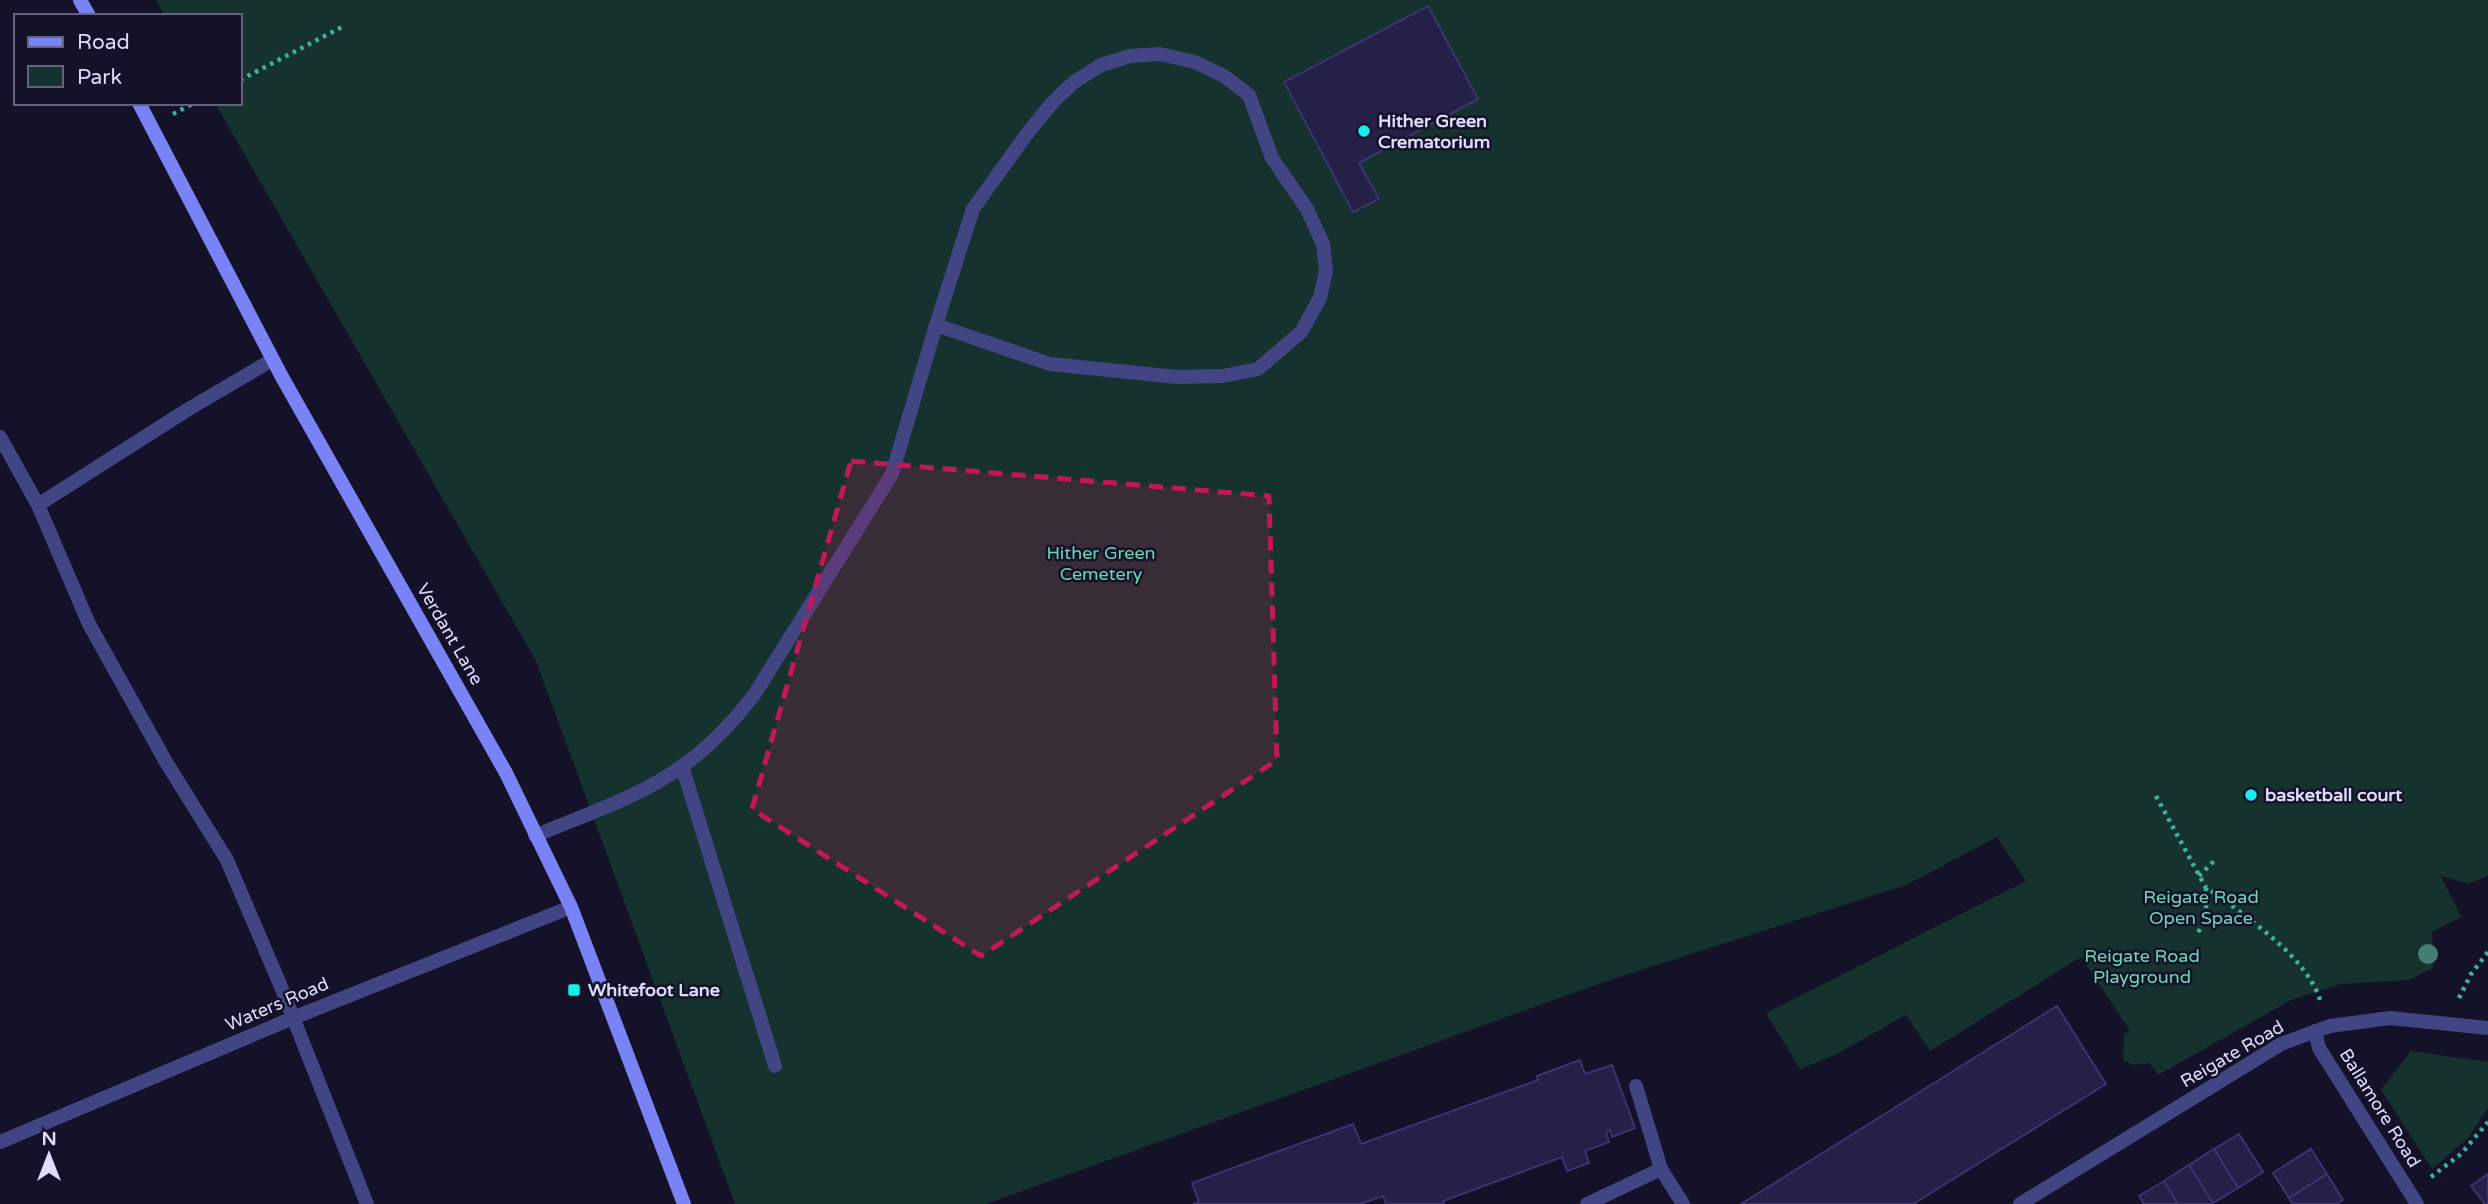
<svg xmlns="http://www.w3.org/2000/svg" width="2488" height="1204" viewBox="0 0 2488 1204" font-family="'Varela Round',sans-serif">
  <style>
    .green { fill: #16322e }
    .building { fill: #242048; stroke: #3a3472; stroke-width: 2 }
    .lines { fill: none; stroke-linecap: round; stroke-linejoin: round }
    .path { stroke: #3ab3a0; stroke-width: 4.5; stroke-dasharray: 3.5 5; stroke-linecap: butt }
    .lane { stroke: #414583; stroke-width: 14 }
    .street { stroke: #414583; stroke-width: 14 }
    .secondary { stroke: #7a83f5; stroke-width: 14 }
    .tree { fill: #447f74 }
    .marked { fill: #c2185b; fill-opacity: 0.2; stroke: #c2185b; stroke-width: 5; stroke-dasharray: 14 9; stroke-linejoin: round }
    .poi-dot { fill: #17ecee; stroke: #141228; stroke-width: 2.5 }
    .labels { text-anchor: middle; stroke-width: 5; stroke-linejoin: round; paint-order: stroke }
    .poi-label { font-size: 18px; font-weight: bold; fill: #dddcfc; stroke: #141228; text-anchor: start }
    .park-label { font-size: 18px; fill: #6cd8b3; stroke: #141228 }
    .street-label { font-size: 18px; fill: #dddcfc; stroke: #141228 }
  </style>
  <rect width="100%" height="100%" fill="#141228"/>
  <path class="green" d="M156 0H2488V876L2468 884 2441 876 2461 917 2432 932 2433 968 2409 980 2341 984 2293 999 2158 1075 2150 1063 2134 1065 2123 1060 2124 1034 2130 1031 2081 957 1930 1051 1906 1015 1835 1055 1800 1069 1766 1013 2026 881 1997 837 1906 885 1607 981 986 1204H735L536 661 215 103H240V16H165Z
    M2411 1051 2488 1062V1108L2468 1138 2432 1169 2381 1090Z"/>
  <path class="building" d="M1428 6 1478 99 1359 163 1379 199 1353 212 1284 82Z
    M2057 1006 2106 1084 1913 1204H1741Z
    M1580 1060 1585 1074 1612 1065 1635 1128 1612 1137 1610 1130 1606 1132 1609 1142 1585 1151 1589 1163 1567 1171 1562 1157 1443 1201 1444 1204H1386L1383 1196 1360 1204H1193L1199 1202 1192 1183 1353 1124 1361 1144 1538 1080 1537 1076Z
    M2239 1134 2263 1172 2238 1188 2214 1149Z
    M2214 1149 2238 1188 2213 1203 2189 1165Z
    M2311 1149 2327 1174 2289 1198 2273 1173Z
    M2189 1165 2213 1203 2212 1204H2178L2164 1181Z
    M2327 1174 2343 1200 2336 1204H2293L2289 1198Z
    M2488 1174V1204H2485L2471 1186Z
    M2164 1181 2178 1204H2144L2139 1196Z"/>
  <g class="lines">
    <path class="path" d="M240 80 342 27
      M173 114 194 103
      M2156 796 2206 888 2220 896C2255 925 2308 958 2321 1003
      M2199 876 2214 861
      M2198 932C2208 919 2206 903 2206 888
      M2459 998 2471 974 2488 952
      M2431 1177 2461 1154 2488 1122"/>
    <path class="lane" d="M0 437 38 505 89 624 166 762 227 860 279 982 367 1204
      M38 505 187 410 272 360
      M682 766 775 1066
      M535 836C583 815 638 798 681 767 710 747 733 722 754 695L892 474 936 325 973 209 1026 135 1053 102 1074 82 1101 65 1130 56 1160 54 1195 62 1224 76 1249 95 1272 158 1307 209 1323 244 1326 271 1320 298 1301 332 1258 369 1223 376 1177 377 1050 364 936 325"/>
    <path class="street" d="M2315 1031 2319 1048 2417 1204
      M1636 1086 1661 1169
      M0 1142 293 1018 571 907
      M1587 1204 1661 1169 1683 1204
      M2020 1204 2281 1044 2330 1026 2390 1018 2488 1028"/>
    <path class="secondary" d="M80 0 89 16
      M139 103 282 377 506 773 571 907 684 1204"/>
  </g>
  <circle class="tree" cx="2428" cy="954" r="10"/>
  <path class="marked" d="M851 461 1269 496 1277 760 981 956 752 809Z"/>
  <g class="poi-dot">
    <circle cx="1364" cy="131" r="7"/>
    <circle cx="2251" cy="795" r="7"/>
    <rect x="567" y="983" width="14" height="14" rx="3.5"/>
  </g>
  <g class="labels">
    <g class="poi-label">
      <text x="1378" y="127">Hither Green<tspan x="1378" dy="21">Crematorium</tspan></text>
      <text x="2265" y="801">basketball court</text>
      <text x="588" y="996">Whitefoot Lane</text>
    </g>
    <g class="park-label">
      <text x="1101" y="559">Hither Green<tspan x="1101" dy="21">Cemetery</tspan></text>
      <text x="2201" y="903">Reigate Road<tspan x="2201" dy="21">Open Space</tspan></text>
      <text x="2142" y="962">Reigate Road<tspan x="2142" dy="21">Playground</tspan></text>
    </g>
    <g class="street-label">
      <text transform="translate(450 634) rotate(60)" y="6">Verdant Lane</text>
      <text transform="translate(277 1004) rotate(-23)" y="6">Waters Road</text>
      <text transform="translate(2232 1054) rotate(-30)" y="6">Reigate Road</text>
      <text transform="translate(2380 1108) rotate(58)" y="6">Ballamore Road</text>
    </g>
  </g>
  <rect x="14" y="14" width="228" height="91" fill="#141228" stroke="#64637d" stroke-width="2"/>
  <rect x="28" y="37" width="35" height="10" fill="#7a83f5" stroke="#64637d" stroke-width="2"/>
  <text x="77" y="49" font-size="21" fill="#dddcfc">Road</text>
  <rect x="28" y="66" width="35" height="21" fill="#16322e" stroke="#64637d" stroke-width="2"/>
  <text x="77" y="84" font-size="21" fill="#dddcfc">Park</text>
  <g transform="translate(49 1155)" stroke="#141228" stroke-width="5" paint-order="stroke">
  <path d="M0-5L12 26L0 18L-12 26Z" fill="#dddcfc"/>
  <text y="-10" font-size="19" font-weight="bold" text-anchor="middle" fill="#dddcfc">N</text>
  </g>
</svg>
